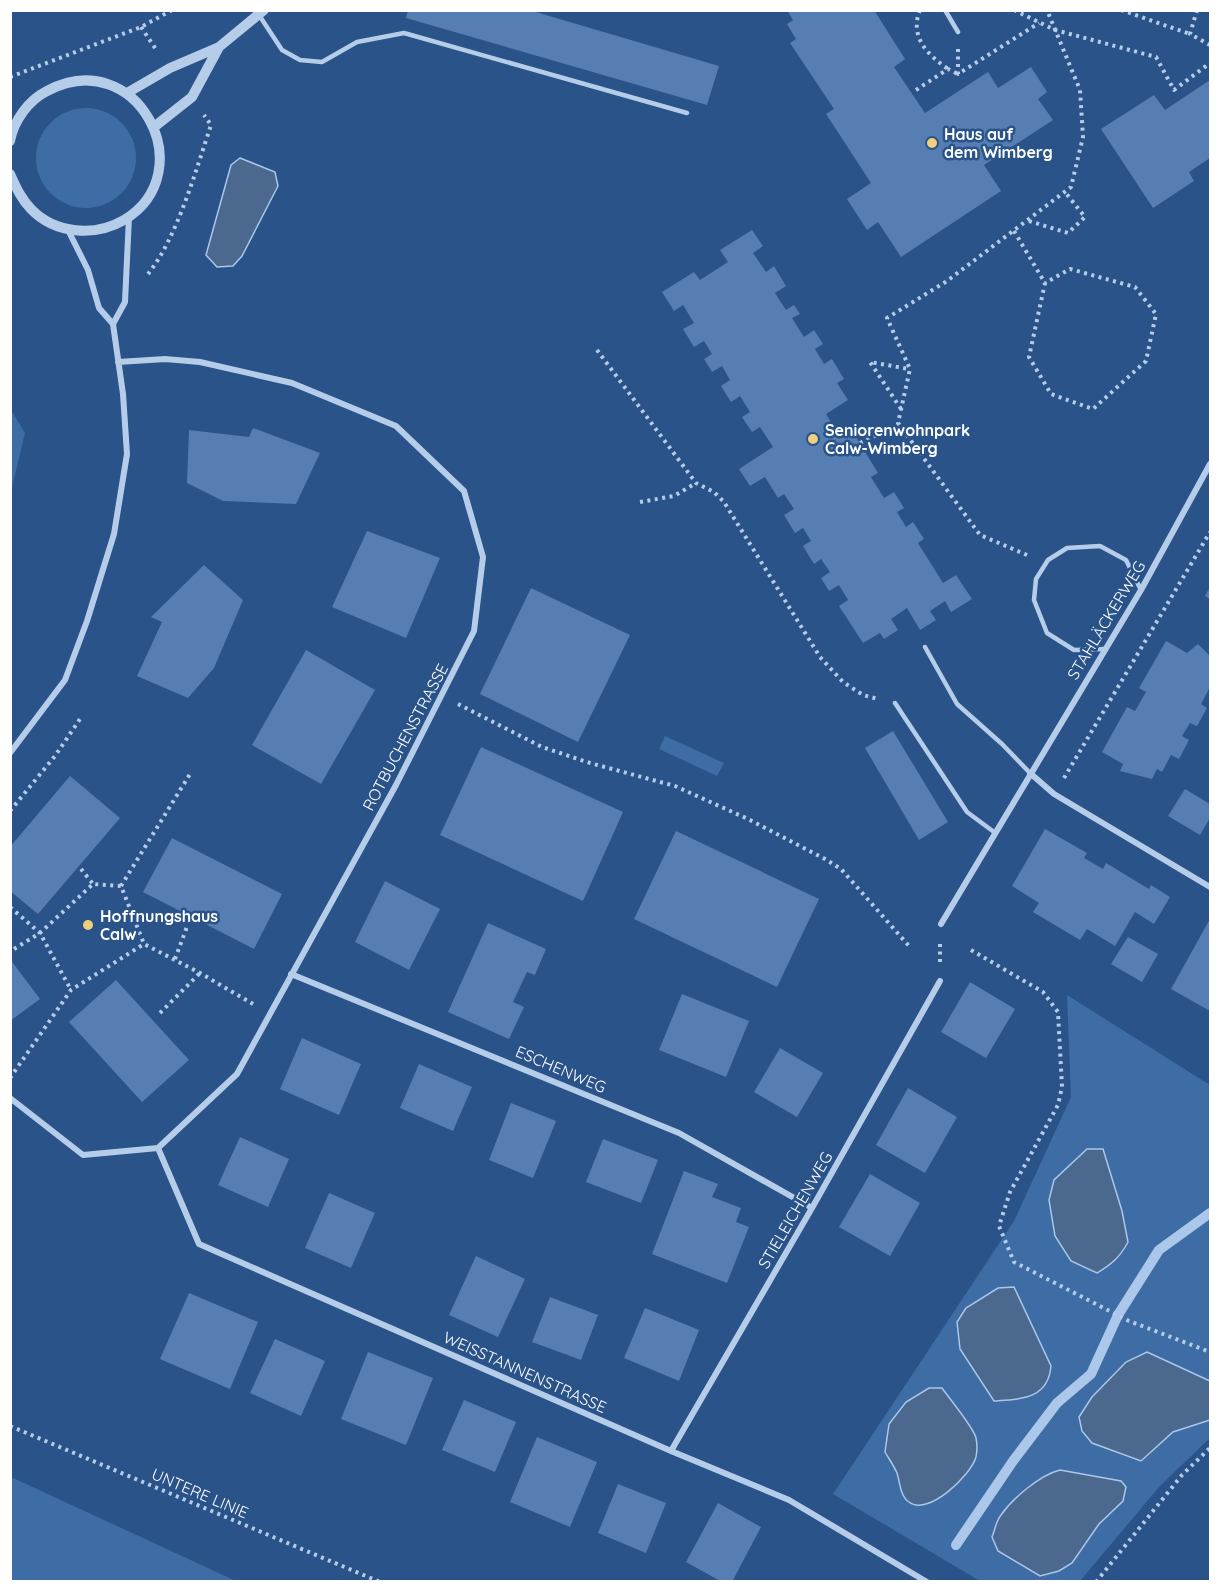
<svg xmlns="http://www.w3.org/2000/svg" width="1221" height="1592" viewBox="0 0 1221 1592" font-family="Quicksand,sans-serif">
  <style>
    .green { fill: #3e6ca5 }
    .water { fill: #4b698f; stroke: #abc7e9; stroke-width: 1.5 }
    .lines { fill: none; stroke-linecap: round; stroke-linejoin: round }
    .stream { stroke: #abc7e9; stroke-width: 10 }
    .building { fill: #567eb2 }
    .path { stroke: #b6cde9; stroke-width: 4; stroke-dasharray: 3 4.5; stroke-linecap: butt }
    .service { stroke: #b6cde9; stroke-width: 4.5 }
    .minor { stroke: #b6cde9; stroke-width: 6 }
    .tertiary { stroke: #b6cde9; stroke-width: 10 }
    .poi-dot { fill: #f0cf7d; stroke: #295389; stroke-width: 2 }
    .labels { text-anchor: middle; stroke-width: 5; stroke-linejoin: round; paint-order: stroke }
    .poi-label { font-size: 16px; font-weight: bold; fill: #fff; stroke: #295389; text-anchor: start }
    .street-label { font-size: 16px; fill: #fff; stroke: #295389 }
  </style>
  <rect width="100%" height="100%" fill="#295389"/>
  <path class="green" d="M36 158a50 50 0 1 1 100 0a50 50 0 1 1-100 0Z
    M11 410 25 433 11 491Z
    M665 736 724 763 717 776 659 749Z
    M1067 995 1210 1085V1438L1160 1486 1080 1581H980L833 1494 1014 1221 1071 1097Z
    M11 1477 236 1581H11Z"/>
  <path class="water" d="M240 158 275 172 278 186 242 256 233 266 217 267 206 255 231 165Z
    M1087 1149H1103L1122 1211 1128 1242C1120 1257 1112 1264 1097 1273L1071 1261 1055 1236 1049 1200 1054 1180Z
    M1014 1287 1051 1366C1048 1399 1022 1399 994 1401L960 1349 957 1322 966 1308 998 1288Z
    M1147 1352 1210 1381V1420L1173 1432 1141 1461 1092 1443 1082 1431 1079 1417 1092 1397 1126 1362Z
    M929 1388H942C949 1398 974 1428 976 1438 977 1443 977 1452 976 1457 971 1475 928 1517 909 1502 900 1496 900 1482 897 1473 894 1466 889 1459 885 1452L889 1424 906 1402Z
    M1060 1470 1121 1481 1126 1487 1123 1501 1099 1524 1072 1563 1059 1571 1040 1576 998 1551 992 1537C995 1530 996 1521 1001 1515 1013 1498 1040 1475 1060 1470Z"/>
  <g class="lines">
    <path class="stream" d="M956 1545 1013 1461 1057 1403 1091 1374 1118 1315 1159 1250 1210 1213"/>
  </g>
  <path class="building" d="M408 10H529L719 66 707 105 406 18Z
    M787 10H874L905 59 894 67 925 113 988 72 998 88 1031 67 1047 92 1038 99 1053 120 984 165 1001 191 901 257 878 222 867 230 847 199 871 183 826 114 834 109 790 43 796 39 787 24 793 20Z
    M1210 80V158L1189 172 1194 181 1153 208 1101 129 1154 95 1165 110Z
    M752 230 763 246 753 253 766 272 774 266 786 286 775 293 786 310 794 305 800 314 792 318 804 337 814 330 823 344 815 349 824 364 832 359 844 379 837 383 848 400 826 414 839 435 851 429 878 473 871 477 884 498 894 492 904 508 897 512 906 527 913 522 924 539 918 543 943 583 956 575 972 599 951 612 945 601 930 611 936 620 920 630 907 608 891 619 898 630 884 639 880 633 863 643 839 606 848 600 839 585 829 591 821 578 830 572 821 559 814 564 803 546 811 541 803 528 795 533 784 515 794 509 784 494 778 498 765 477 750 486 739 469 773 447 760 427 752 432 742 417 750 412 740 396 731 402 721 386 730 380 722 366 712 372 704 359 712 354 704 341 694 347 683 329 694 323 683 305 674 311 662 292 694 272 700 280 728 262 720 250Z
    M253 428 320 453 296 504 223 501 187 483 189 430 249 437Z
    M367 531 440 558 406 638 332 607Z
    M204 565 243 600 214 668 188 698 137 676 162 622 151 617Z
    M1210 587V599L1205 596Z
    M531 588 630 635 578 742 480 694Z
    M1166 641 1187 653 1198 644 1210 656V687L1201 704 1207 708 1197 726 1190 723 1182 736 1189 740 1179 759 1171 755 1162 772 1157 769 1152 779 1120 771 1123 764 1102 752 1127 707 1135 711 1146 692 1139 688Z
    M306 650 375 690 321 784 252 745Z
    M893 731 948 822 919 840 865 748Z
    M481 747 623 812 583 901 440 835Z
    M70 776 120 818 38 914 10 891V847Z
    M1185 789 1210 804V818L1200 835 1168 816Z
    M1045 829 1087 853 1084 858 1103 869 1106 863 1149 889 1151 885 1170 897 1154 924 1135 912 1115 946 1087 929 1080 940 1033 912 1039 903 1012 886Z
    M676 831 819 899 777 987 634 919Z
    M172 838 282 894 254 949 143 892Z
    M385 881 440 909 409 970 355 942Z
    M1210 919V1011L1171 989Z
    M488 923 546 949 535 975 527 972 513 1002 524 1007 509 1039 448 1012Z
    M1128 937 1158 954 1142 982 1111 964Z
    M10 959 40 999 10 1021Z
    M116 980 189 1060 142 1102 69 1022Z
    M970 982 1015 1009 986 1058 941 1032Z
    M682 994 749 1021 726 1077 659 1050Z
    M302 1038 361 1064 339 1115 280 1089Z
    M780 1048 823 1073 797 1117 754 1092Z
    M419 1064 472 1087 453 1131 400 1108Z
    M908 1088 957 1117 925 1173 876 1145Z
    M511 1103 556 1121 533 1178 489 1160Z
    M240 1137 289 1159 268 1207 218 1185Z
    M603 1139 658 1160 641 1203 586 1182Z
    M684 1171 718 1184 712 1197 741 1208 736 1222 749 1227 727 1283 652 1254Z
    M870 1174 920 1203 890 1256 839 1227Z
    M329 1193 375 1213 351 1268 305 1248Z
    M476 1256 525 1279 498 1337 449 1315Z
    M189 1293 258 1322 230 1389 160 1359Z
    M550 1297 598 1315 581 1360 532 1342Z
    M645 1308 699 1330 679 1381 624 1358Z
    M275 1339 325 1361 301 1416 250 1393Z
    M368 1352 433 1378 406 1445 341 1419Z
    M464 1400 516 1422 495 1472 442 1450Z
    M537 1437 597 1462 570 1527 510 1502Z
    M618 1484 666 1503 646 1553 598 1533Z
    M718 1503 761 1527 732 1582H722L686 1562Z"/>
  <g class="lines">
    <path class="path" d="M920 10C909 37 928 55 948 69
      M1014 10 1055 30 1156 57 1174 90 1210 63
      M1121 10 1190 34
      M1197 10 1190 34 1210 45
      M141 27 157 51
      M958 49V74L1039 23
      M10 77 141 27 172 10
      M916 90 948 69 958 74
      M1029 221 1068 233 1085 217 1065 192
      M1014 231 1045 283 1029 357 1051 394 1093 409 1146 361 1156 314 1135 287 1070 269 1045 283
      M148 274C177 238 196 170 211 125L204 115
      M597 350 696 483 714 492 724 502 820 657 843 682 863 695 878 699
      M901 409 870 362 909 369
      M860 443 877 435 905 433
      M640 502 674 496 696 483
      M1027 555 980 535 898 423 910 369 887 318 947 281 1071 187 1083 137 1080 90 1047 10
      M458 704 542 747 590 763 675 786 748 819 825 859 841 869 909 946
      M1064 778 1210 532
      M10 811 55 756 80 719
      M81 869 93 884
      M121 886 190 774
      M10 907 40 933 71 990
      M14 949 40 933 93 884 121 886 144 944
      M971 950 1043 992 1058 1012 1062 1087 1058 1105 1010 1192 999 1226 1014 1262 1129 1321 1210 1352
      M175 959 188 924
      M940 962V943
      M160 1013 200 973
      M10 1078 71 990 144 944 200 973 253 1004
      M10 1426 380 1582
      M1096 1582 1182 1475 1210 1448"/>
    <path class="service" d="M945 10 958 32
      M259 15 282 50 300 60 322 62 357 42 404 33 687 113
      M925 647 957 704 1002 744 1030 773
      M1104 649 1074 650 1047 633 1034 600 1036 579 1048 560 1067 548 1100 546 1126 560 1141 590
      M895 703 967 812 994 832"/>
    <path class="minor" d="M113 324 125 302 129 217
      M10 753 65 680 87 621 114 534 127 454 123 394 113 324 99 308 88 270 68 230
      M1030 773 1054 794 1210 887
      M941 924 1141 590 1210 464
      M291 974 679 1133 812 1208
      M10 1098 83 1155 158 1148 237 1074 396 785 474 631 483 557 464 491 396 426 292 383 200 362 165 359 118 362
      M158 1148 199 1244 671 1451 789 1500 927 1582
      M671 1451 812 1208 940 981"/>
    <path class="tertiary" d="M127 93 170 68 219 47 264 10
      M154 127 192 97 219 47
      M10 141C14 120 29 100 47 91 137 43 204 172 124 220 95 237 55 234 31 209 21 199 16 187 10 174"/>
  </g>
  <g class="poi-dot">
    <circle cx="932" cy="143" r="6"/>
    <circle cx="813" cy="439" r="6"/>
    <circle cx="88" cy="925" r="6"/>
  </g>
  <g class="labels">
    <g class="poi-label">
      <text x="944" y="140">Haus auf<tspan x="944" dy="18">dem Wimberg</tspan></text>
      <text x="825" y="436">Seniorenwohnpark<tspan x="825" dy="18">Calw-Wimberg</tspan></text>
      <text x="100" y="922">Hoffnungshaus<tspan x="100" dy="18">Calw</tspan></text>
    </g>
    <g class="street-label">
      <text transform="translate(1106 620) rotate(-59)" y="6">STAHLÄCKERWEG</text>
      <text transform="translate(405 737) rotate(-62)" y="6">ROTBUCHENSTRASSE</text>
      <text transform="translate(561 1069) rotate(23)" y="6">ESCHENWEG</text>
      <text transform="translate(795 1210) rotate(-60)" y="6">STIELEICHENWEG</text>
      <text transform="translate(525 1372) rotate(24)" y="6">WEISSTANNENSTRASSE</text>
      <text transform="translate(200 1493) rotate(23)" y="6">UNTERE LINIE</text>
    </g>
  </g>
  <rect width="1221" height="1592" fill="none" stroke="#ffffff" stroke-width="24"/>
</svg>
